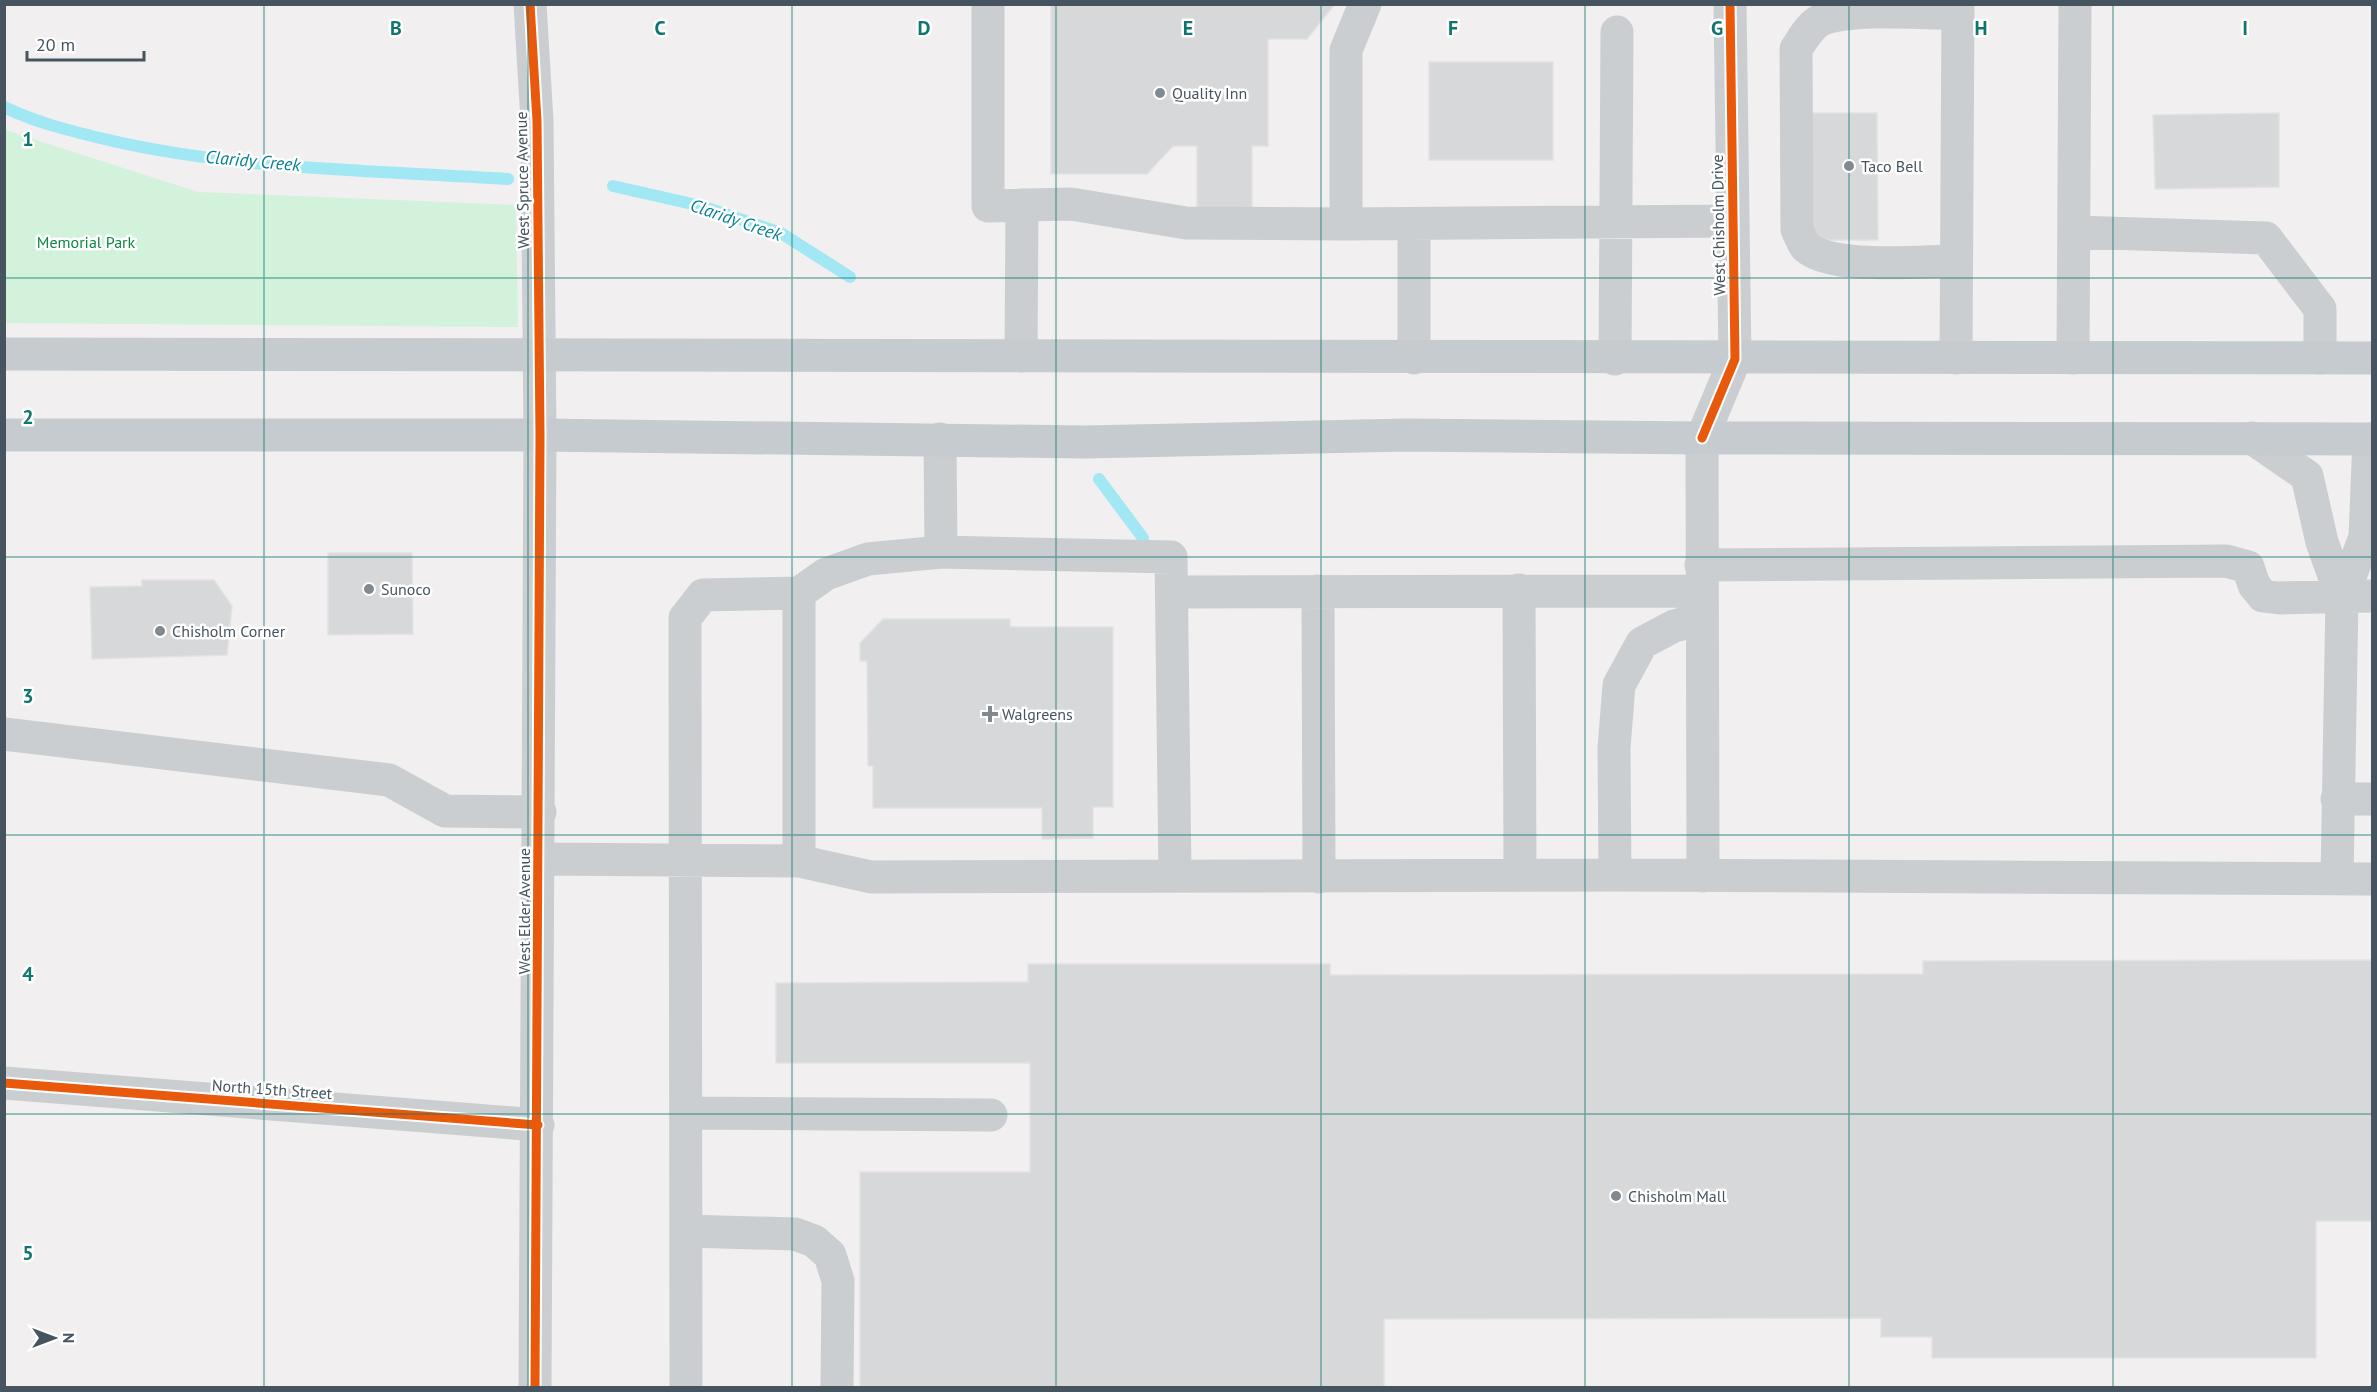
<svg xmlns="http://www.w3.org/2000/svg" width="2377" height="1392" viewBox="0 0 2377 1392" font-family="'PT Sans',sans-serif">
  <style>
    .green { fill: #d2f2dc }
    .lines { fill: none; stroke-linecap: round; stroke-linejoin: round }
    .stream { stroke: #a2e7f4; stroke-width: 12 }
    .building { fill: #d7d8da; stroke: #e2e1e3; stroke-width: 1.5 }
    .minor { stroke: #cbced1; stroke-width: 33 }
    .major { stroke: #c6cbcf; stroke-width: 33 }
    .cycleway-casing { stroke: #fff; stroke-width: 13 }
    .cycleway { stroke: #e8590c; stroke-width: 9 }
    .grid { fill: none; stroke: #0f766e; stroke-width: 1.5; stroke-opacity: 0.55 }
    .poi-dot { fill: #818a91; stroke: #fff; stroke-width: 2 }
    .labels { text-anchor: middle; stroke-width: 5; stroke-linejoin: round; paint-order: stroke }
    .poi-label { font-size: 16px; fill: #45545e; stroke: #fff; text-anchor: start }
    .street-label { font-size: 16px; fill: #45545e; stroke: #fff }
    .park-label { font-size: 16px; fill: #0d8843; stroke: #fff }
    .water-label { font-size: 18px; font-style: italic; fill: #037f95; stroke: #fff }
    .grid-label { font-size: 20px; text-anchor: middle; font-weight: bold; fill: #0f766e; stroke: #fff; stroke-width: 5; stroke-linejoin: round; paint-order: stroke }
  </style>
  <rect width="100%" height="100%" fill="#f1eff0"/>
  <path class="green" d="M5 126 8 131 198 192 516 205 518 327 5 323Z"/>
  <g class="lines">
    <path class="stream" d="M4 107C35 122 67 130 100 138 232 170 372 170 508 179
      M613 186 701 206 781 233 850 277
      M1099 479 1143 538"/>
  </g>
  <path class="building" d="M1051 4H1335L1307 39H1268V146H1252V215H1197V146H1173L1147 174H1051Z
    M1429 62H1553V160H1429Z
    M1808 113H1877L1878 240H1808Z
    M2279 113V187L2155 189 2153 115Z
    M328 553H412L413 634 328 635Z
    M142 580H214L232 606 227 655 92 659 90 587 142 586Z
    M883 619H1010V627H1113V807H1093V838L1042 839V808H873V766H868L867 661H860V643Z
    M2372 960V1221H2316V1358H1932V1337H1881V1318L1384 1319V1388H860V1172H1030V1063H776V983L1028 982V964H1330V975L1923 974V961Z"/>
  <g class="lines">
    <path class="minor" d="M530 4 537 121 540 435 535 1388
      M988 4V206L1071 204 1186 223 1346 224
      M1365 4 1346 50V224L1733 221
      M2074 232 2266 238 2320 309V358
      M1956 261C1921 261 1831 270 1806 247 1802 243 1800 235 1797 230L1796 49C1802 40 1809 27 1819 21 1845 7 1927 13 1958 14
      M1021 356 1022 205
      M1414 358V224
      M1956 358 1958 4
      M2073 358 2075 4
      M1615 359 1617 32
      M2252 438 2307 476 2322 542 2342 598
      M941 552 1171 557 1175 875
      M1701 565 2226 561 2248 567 2254 585 2263 596 2279 598 2372 596
      M1519 590 1520 875
      M1318 591 1319 877
      M1173 592 1701 591
      M799 593V861
      M4 734 389 780 445 811 540 812
      M2337 799H2372
      M540 859 799 861 871 877 1615 875 2372 879
      M1615 875 1614 748 1619 685 1642 643 1674 626 1701 619
      M1703 876 1702 438 1735 359 1730 4
      M2337 879 2342 598 2365 537 2369 439
      M4 1083 538 1125
      M687 1113 991 1115
      M686 1231 795 1234 814 1241 830 1255 838 1281 837 1388
      M686 1388 685 618 703 595 799 593 826 574 868 559 941 552 940 439"/>
    <path class="major" d="M4 354 2372 358
      M4 435H540L1085 442 1406 435 1702 438 2372 439"/>
    <g class="cycleway-casing">
      <path id="cycleway" d="M530 4 537 121 540 435 535 1388
        M1702 438 1735 359 1730 4
        M4 1083 538 1125"/>
    </g>
    <use href="#cycleway" class="cycleway"/>
  </g>
  <path class="grid" d="M264 4V1388M528 4V1388M792 4V1388M1056 4V1388M1321 4V1388M1585 4V1388M1849 4V1388M2113 4V1388M4 278H2372M4 557H2372M4 835H2372M4 1114H2372"/>
  <g class="poi-dot">
    <circle cx="1160" cy="93" r="6"/>
    <circle cx="1849" cy="166" r="6"/>
    <circle cx="369" cy="589" r="6"/>
    <circle cx="160" cy="631" r="6"/>
    <path d="M987 705h6v6h6v6h-6v6h-6v-6h-6v-6h6z"/>
    <circle cx="1616" cy="1196" r="6"/>
  </g>
  <g class="labels">
    <g class="poi-label">
      <text x="1172" y="99">Quality Inn</text>
      <text x="1861" y="172">Taco Bell</text>
      <text x="381" y="595">Sunoco</text>
      <text x="172" y="637">Chisholm Corner</text>
      <text x="1002" y="720">Walgreens</text>
      <text x="1628" y="1202">Chisholm Mall</text>
    </g>
    <g class="street-label">
      <text transform="translate(522 180) rotate(-91)" y="6">West Spruce Avenue</text>
      <text transform="translate(1718 225) rotate(-91)" y="6">West Chisholm Drive</text>
      <text transform="translate(524 911) rotate(-90)" y="6">West Elder Avenue</text>
      <text transform="translate(272 1089) rotate(4)" y="6">North 15th Street</text>
    </g>
    <g class="park-label">
      <text x="86" y="248">Memorial Park</text>
    </g>
    <g class="water-label">
      <text transform="translate(253 161) rotate(5)" y="6">Claridy Creek</text>
      <text transform="translate(736 220) rotate(19)" y="6">Claridy Creek</text>
    </g>
  </g>
  <g class="grid-label">
    <text x="396" y="35">B</text>
    <text x="660" y="35">C</text>
    <text x="924" y="35">D</text>
    <text x="1188" y="35">E</text>
    <text x="1453" y="35">F</text>
    <text x="1717" y="35">G</text>
    <text x="1981" y="35">H</text>
    <text x="2245" y="35">I</text>
    <text x="28" y="146">1</text>
    <text x="28" y="424">2</text>
    <text x="28" y="703">3</text>
    <text x="28" y="981">4</text>
    <text x="28" y="1260">5</text>
  </g>
  <rect width="2377" height="1392" fill="none" stroke="#45545e" stroke-width="12"/>
  <g transform="translate(54 1338) rotate(90)" stroke="#ffffff" stroke-width="4.5" paint-order="stroke">
  <path d="M0-4.5L10 22L0 15L-10 22Z" fill="#45545e"/>
  <text y="-9" font-size="16" font-weight="bold" text-anchor="middle" fill="#45545e">N</text>
  </g>
  <path d="M27 51v9h117v-9" fill="none" stroke="#45545e" stroke-width="3"/>
  <text x="36" y="51" font-size="18" fill="#45545e" stroke="#ffffff" stroke-width="4.5" paint-order="stroke">20 m</text>
</svg>
